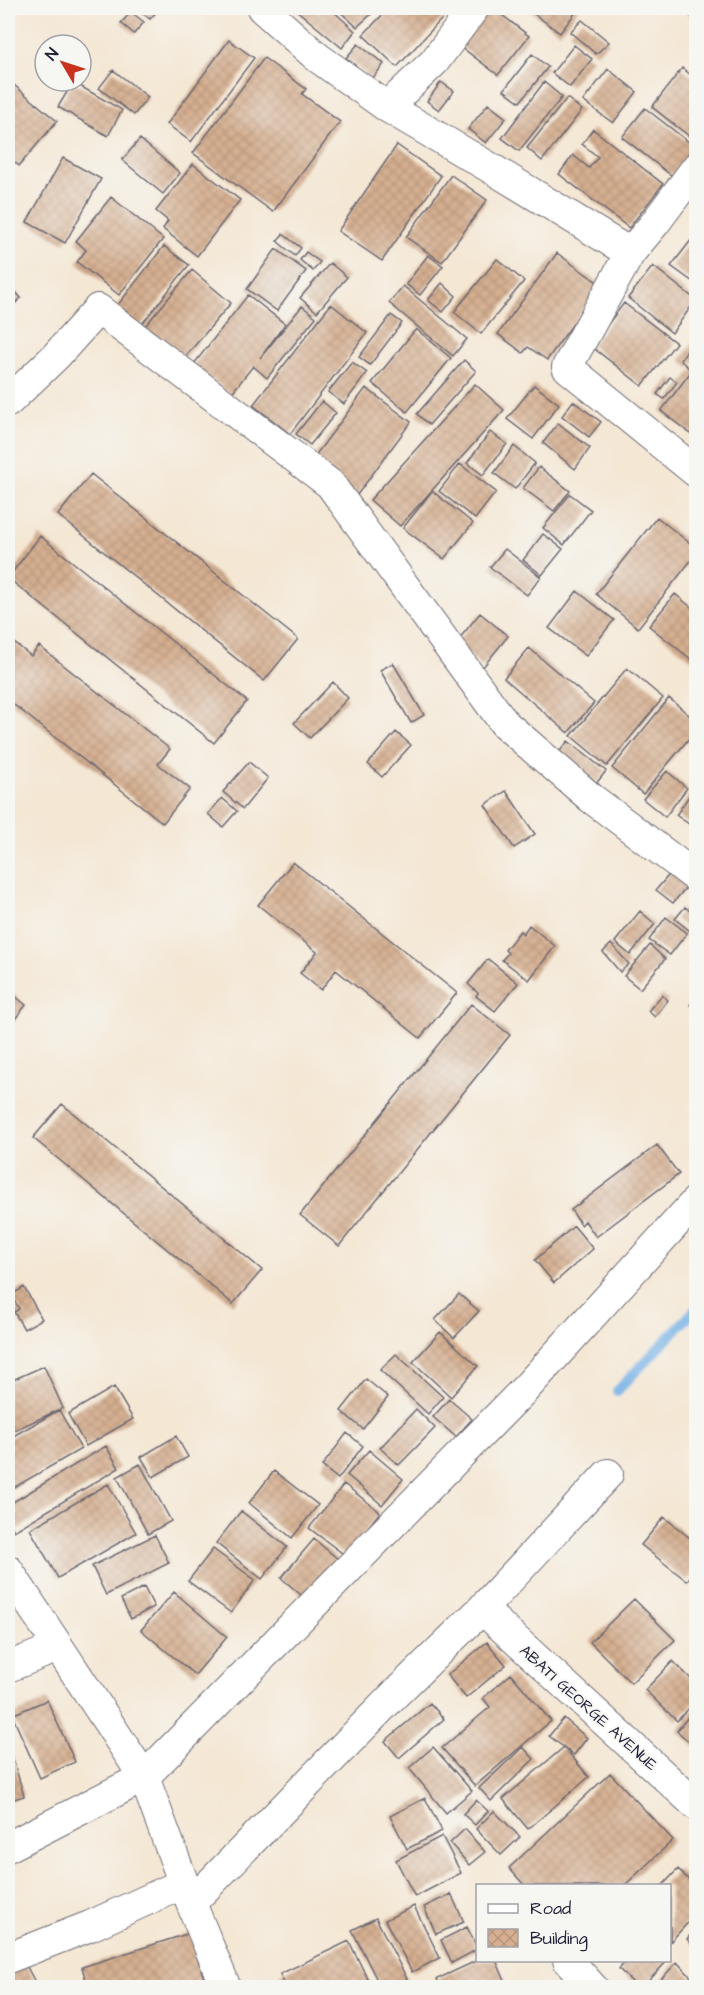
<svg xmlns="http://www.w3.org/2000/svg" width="704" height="1995" viewBox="0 0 704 1995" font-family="'Architects Daughter',sans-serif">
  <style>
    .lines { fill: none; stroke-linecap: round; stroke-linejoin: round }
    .stream { stroke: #75b0e6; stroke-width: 10 }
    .building { fill: url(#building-cross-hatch) }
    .street-casing { stroke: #6c6771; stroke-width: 32 }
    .street { stroke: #fff; stroke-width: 30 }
    .labels { text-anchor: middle; stroke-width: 4.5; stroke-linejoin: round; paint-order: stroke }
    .street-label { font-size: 16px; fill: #22223b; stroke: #f6f6f2 }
  </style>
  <defs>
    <pattern id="building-cross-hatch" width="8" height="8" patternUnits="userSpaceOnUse" patternTransform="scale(1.5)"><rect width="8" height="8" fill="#d5af90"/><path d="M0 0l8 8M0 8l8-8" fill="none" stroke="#b7967d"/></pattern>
  </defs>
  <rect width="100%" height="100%" fill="#f6f6f2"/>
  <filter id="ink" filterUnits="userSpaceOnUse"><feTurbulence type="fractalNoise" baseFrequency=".0167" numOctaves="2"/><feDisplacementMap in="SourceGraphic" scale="12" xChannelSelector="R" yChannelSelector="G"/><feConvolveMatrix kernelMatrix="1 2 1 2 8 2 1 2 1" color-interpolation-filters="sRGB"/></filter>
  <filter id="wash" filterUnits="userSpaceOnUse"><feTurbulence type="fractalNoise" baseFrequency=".008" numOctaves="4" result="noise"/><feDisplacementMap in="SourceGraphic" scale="24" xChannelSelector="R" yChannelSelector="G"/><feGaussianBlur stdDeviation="1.35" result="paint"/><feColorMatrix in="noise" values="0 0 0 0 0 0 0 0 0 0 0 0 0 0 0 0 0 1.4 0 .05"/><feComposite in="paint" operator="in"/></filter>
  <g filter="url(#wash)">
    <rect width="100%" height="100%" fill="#f4e7d4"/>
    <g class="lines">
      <path class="stream" d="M617 1391 696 1309"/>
    </g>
    <g id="blocks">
      <path class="building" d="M136 8H160L150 19Z
        M297 8H330L355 31 342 48 295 9Z
        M336 8H378L357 27Z
        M389 8H452L397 67 363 35Z
        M484 8H493L529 36 498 75 456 43Z
        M526 8H579L560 33Z
        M681 8H696V10L691 16Z
        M131 12 144 22 134 34 121 23Z
        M582 20 609 42 596 54 570 32Z
        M229 40 254 58 191 142 167 124Z
        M358 44 384 64 372 79 346 58Z
        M574 45 592 59 570 87 552 73Z
        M532 54 548 67 520 102 504 90Z
        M264 58 306 89 302 94 340 122 273 212 193 153Z
        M682 68 696 79V137L694 140 652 107Z
        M608 69 637 92 613 123 583 101Z
        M113 70 148 97 134 115 99 88Z
        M8 80 57 121 19 166 8 156Z
        M73 82 122 110 108 136 58 107Z
        M441 82 454 91 439 110 427 101Z
        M544 82 562 97 519 151 502 138Z
        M567 98 582 110 542 161 527 148Z
        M488 104 506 118 486 143 468 129Z
        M645 108 695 147 672 176 622 137Z
        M593 129 663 184 629 228 559 174 573 155 589 168 598 157 582 144Z
        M140 139 180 173 163 194 122 160Z
        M397 145 441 176 382 261 338 231Z
        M63 158 101 179 65 243 27 222Z
        M193 164 240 200 197 256 163 229 168 221 156 211Z
        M451 175 487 200 442 262 406 237Z
        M111 197 163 239 119 295 77 262 86 250 76 241Z
        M283 234 301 248 295 256 277 241Z
        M696 234V278L693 282 671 266Z
        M164 246 189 265 134 334 110 315Z
        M276 249 306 271 277 311 247 289Z
        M306 252 320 262 313 271 300 260Z
        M557 253 601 285 547 360 528 347 523 353 498 334Z
        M428 255 443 266 420 295 406 284Z
        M497 259 524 281 481 334 454 312Z
        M330 263 347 277 317 312 300 298Z
        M653 266 696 300 672 333 628 298Z
        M192 270 231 303 179 364 141 331Z
        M8 283 21 298 8 310Z
        M442 283 456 296 443 312 428 300Z
        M403 286 467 339 453 356 389 303Z
        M248 295 285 324 260 358 302 306 316 317 267 378 253 366 231 394 193 365Z
        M624 303 676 343 642 386 591 346Z
        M331 304 367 333 290 434 253 405Z
        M391 315 402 323 370 365 359 357Z
        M416 329 451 358 407 412 372 383Z
        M696 339V358L689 368 680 360Z
        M464 360 476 371 429 425 417 414Z
        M352 362 367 373 344 404 328 392Z
        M696 365V438L661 411Z
        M670 377 677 382 664 399 657 394Z
        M475 384 504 410 400 526 370 500Z
        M534 385 559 404 533 439 507 419Z
        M366 388 411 422 357 495 311 461Z
        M322 401 336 413 310 445 296 434Z
        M573 401 601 422 589 437 562 416Z
        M558 423 590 448 575 469 543 443Z
        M490 432 507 444 483 475 467 463Z
        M514 446 535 463 515 489 494 473Z
        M460 464 496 492 475 519 439 491Z
        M539 467 570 491 554 511 523 488Z
        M91 474 298 639 264 681 58 515Z
        M432 491 473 523 444 559 403 528Z
        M570 494 591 510 564 545 543 528Z
        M657 517 696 548V554L638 628 596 594Z
        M543 534 563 549 542 575 523 560Z
        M40 536 247 701 214 743 8 578Z
        M505 549 541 577 527 595 490 567Z
        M577 591 614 620 586 656 549 628Z
        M675 594 696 611V663L649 626Z
        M480 613 508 636 483 667 455 644Z
        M8 638 31 656 39 646 170 749 158 764 190 789 163 823 8 700Z
        M529 648 594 703 568 733 504 678Z
        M393 663 424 715 411 723 380 670Z
        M627 668 663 698 607 766 571 736Z
        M333 682 348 698 310 738 294 723Z
        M669 698 696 721V730L643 794 612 768Z
        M396 732 411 745 382 777 368 764Z
        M568 741 606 771 595 785 557 755Z
        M249 762 268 778 243 809 223 792Z
        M667 771 687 788 665 817 643 799Z
        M506 791 535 834 514 848 485 805Z
        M689 796 696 801V814L689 824 676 815Z
        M222 798 237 811 223 827 208 814Z
        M293 862 457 993 420 1038 336 970 321 990 300 973 317 952 258 905Z
        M673 870 690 883 673 903 656 890Z
        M685 907 696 916V923L690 931 675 919Z
        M640 911 655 924 630 955 615 942Z
        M666 917 687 933 670 955 649 940Z
        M529 925 555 946 529 980 502 960 508 953 505 950 520 931 523 934Z
        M611 944 629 964 620 972 603 952Z
        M650 945 665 959 640 989 624 976Z
        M696 953V967L690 961Z
        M488 959 518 983 495 1011 476 996 478 993 468 984Z
        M8 990 26 1005 8 1028Z
        M662 995 668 1000 655 1017 648 1011Z
        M696 997V1010L690 1005Z
        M471 1004 510 1035 339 1246 300 1215Z
        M62 1104 262 1270 233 1304 33 1138Z
        M657 1145 679 1174 596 1237 585 1221 581 1225 571 1210Z
        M574 1226 593 1249 554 1283 535 1260Z
        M24 1287 42 1319 24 1329 14 1312 19 1309 11 1295Z
        M459 1294 479 1311 454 1338 435 1320Z
        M440 1332 478 1366 451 1397 413 1362Z
        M396 1354 443 1397 428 1414 380 1370Z
        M44 1366 63 1408 8 1433V1382Z
        M366 1379 388 1397 363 1429 341 1411Z
        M114 1387 133 1419 86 1446 68 1414Z
        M449 1399 472 1419 456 1437 433 1417Z
        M416 1409 435 1428 399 1465 380 1448Z
        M59 1410 81 1449 8 1491V1439Z
        M347 1433 363 1446 338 1479 322 1466Z
        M176 1436 188 1457 153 1477 141 1457Z
        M106 1446 119 1468 14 1531 8 1519V1505Z
        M369 1450 403 1479 382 1505 347 1475Z
        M140 1464 171 1521 148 1534 117 1477Z
        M274 1471 318 1505 292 1538 249 1503Z
        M108 1484 136 1533 58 1578 30 1529Z
        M344 1484 380 1512 346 1556 309 1528Z
        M241 1511 287 1547 262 1579 216 1543Z
        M664 1517 696 1543V1569L687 1581 641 1545Z
        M155 1535 169 1563 106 1595 92 1566Z
        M314 1539 339 1560 306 1599 281 1578Z
        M213 1549 255 1580 231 1613 188 1581Z
        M144 1587 154 1607 131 1619 121 1599Z
        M174 1592 227 1637 195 1675 141 1630Z
        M634 1599 675 1640 631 1683 590 1642Z
        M487 1642 506 1665 466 1698 447 1675Z
        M673 1661 696 1684V1701L677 1721 645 1690Z
        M511 1674 551 1721 475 1786 442 1748 490 1707 483 1698Z
        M47 1700 75 1762 40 1778 12 1715Z
        M430 1703 444 1719 399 1758 385 1741Z
        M696 1707V1748L677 1731Z
        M564 1718 587 1738 574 1755 549 1736Z
        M8 1742 24 1796 8 1801Z
        M433 1747 472 1791 446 1813 409 1768Z
        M523 1747 534 1759 491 1801 479 1788Z
        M564 1747 589 1777 528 1829 503 1799Z
        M610 1773 673 1840 624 1886H525L509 1868Z
        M425 1798 442 1831 407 1849 390 1816Z
        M476 1800 488 1811 475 1825 463 1814Z
        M494 1811 520 1837 501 1855 476 1829Z
        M465 1829 485 1852 469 1865 450 1843Z
        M442 1836 461 1873 415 1897 396 1860Z
        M678 1869 696 1887V1914L670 1942V1886H662Z
        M451 1894 464 1922 436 1934 424 1907Z
        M414 1906 440 1958 412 1972 385 1920Z
        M376 1918 407 1979 390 1988H381L352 1930Z
        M467 1927 478 1949 452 1963 441 1940Z
        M696 1928V1948L687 1939Z
        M190 1933 207 1988H88L82 1967Z
        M349 1941 372 1988H286L280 1974Z
        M478 1960H496L508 1988H441L437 1979Z
        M627 1960H668L642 1988H638L619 1969Z
        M677 1962 692 1978 683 1988H653Z
        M26 1965 38 1988H8V1974Z"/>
    </g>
  </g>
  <g filter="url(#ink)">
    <use href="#blocks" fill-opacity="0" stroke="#6c6771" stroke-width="1.5"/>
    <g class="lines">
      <g class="street-casing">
        <path id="street" d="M262 8 317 57 387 107 494 170 630 253
          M387 107 434 62 474 8
          M696 168 655 223 630 253 567 367 696 472
          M8 402 56 356 98 309 330 484 505 724 591 798 696 877
          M8 1570 144 1777 191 1903 226 1988
          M482 1609 696 1805
          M8 1667 58 1647
          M8 1847 144 1777 526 1388 696 1201
          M191 1903 392 1697 482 1609 608 1474
          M8 1958 90 1926 184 1883
          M568 1960 593 1988"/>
      </g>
      <use href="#street" class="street"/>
    </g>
  </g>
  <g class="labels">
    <g class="street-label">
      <text transform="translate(589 1707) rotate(42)" y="6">ABATI GEORGE AVENUE</text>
    </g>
  </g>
  <rect width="704" height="1995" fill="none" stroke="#f6f6f2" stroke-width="30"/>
  <rect x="476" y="1884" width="195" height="78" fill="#f6f6f2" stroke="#a1a1a9" stroke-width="1.5"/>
  <rect x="488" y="1904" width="30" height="9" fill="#ffffff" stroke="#a1a1a9" stroke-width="1.5"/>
  <text x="530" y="1914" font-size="18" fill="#22223b">Road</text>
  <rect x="488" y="1929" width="30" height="18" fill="url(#building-cross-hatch)" stroke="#a1a1a9" stroke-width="1.5"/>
  <text x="530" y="1944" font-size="18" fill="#22223b">Building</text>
  <g transform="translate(63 63) rotate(309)"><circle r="28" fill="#f6f6f2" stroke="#a1a1a9" stroke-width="1.5"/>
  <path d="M0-4.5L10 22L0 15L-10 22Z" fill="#c8321e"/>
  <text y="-9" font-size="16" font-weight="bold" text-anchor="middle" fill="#22223b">N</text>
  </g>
</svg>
